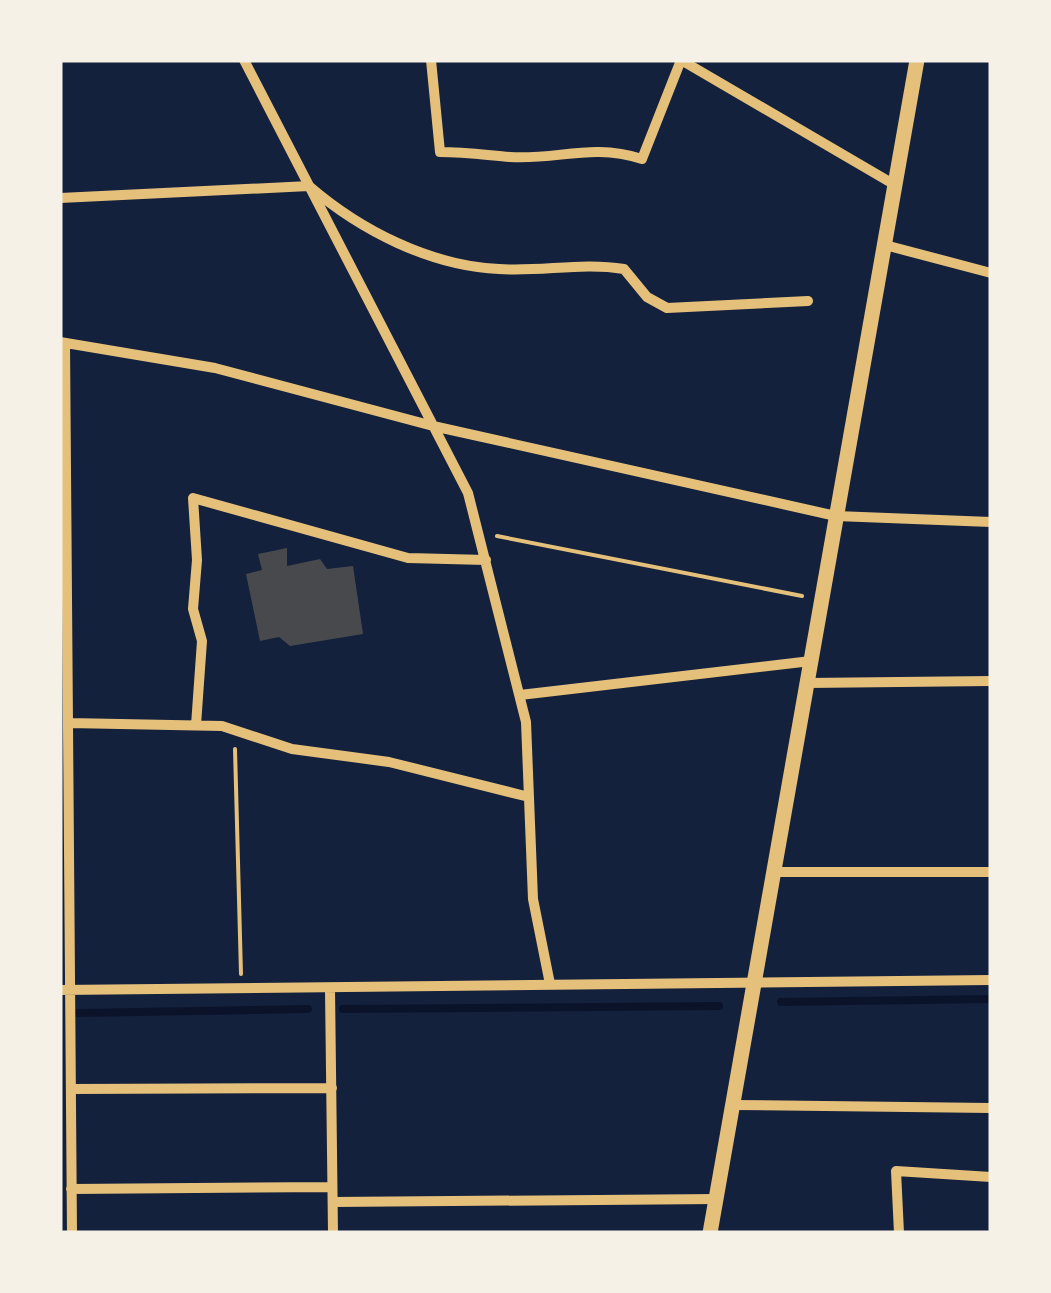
<svg xmlns="http://www.w3.org/2000/svg" width="1051" height="1293" viewBox="0 0 1051 1293" font-family="'Golos Text',sans-serif">
  <style>
    .lines { fill: none; stroke-linecap: round; stroke-linejoin: round }
    .stream { stroke: #0b132b; stroke-width: 8 }
    .building { fill: #48494c }
    .path { stroke: #e5c07b; stroke-width: 4 }
    .minor { stroke: #e5c07b; stroke-width: 10 }
    .tertiary { stroke: #e5c07b; stroke-width: 15 }
  </style>
  <rect width="100%" height="100%" fill="#14213d"/>
  <g class="lines">
    <path class="stream" d="M781 1002 991 999
      M343 1009 719 1006
      M78 1013 308 1009"/>
  </g>
  <path class="building" d="M287 548V566L320 559 327 569 353 566 363 634 290 646 279 637 260 641 246 574 262 570 258 554Z"/>
  <g class="lines">
    <path class="path" d="M497 536 802 596
      M235 749 241 974"/>
    <path class="minor" d="M244 60 468 493 526 722 533 899 550 984
      M431 60 440 152C464 152 486 155 510 157 559 160 591 143 642 159L681 60
      M681 60 895 185
      M60 198 309 186C360 230 430 266 499 269 541 272 582 262 624 269L647 297 667 308 808 301
      M885 245 991 273
      M60 342 215 368 433 426 836 516 991 522
      M65 343 72 1233
      M807 683 991 681
      M520 695 811 661
      M69 723 222 726 292 749 389 762 529 797
      M196 725 202 641 193 609 197 560 193 498 408 558 486 560
      M775 872H991
      M330 989 333 1233
      M60 990 991 980
      M71 1089 332 1088
      M734 1105 991 1108
      M71 1189 332 1187
      M333 1202 717 1199
      M899 1233 896 1171 991 1177"/>
    <path class="tertiary" d="M710 1233 917 60"/>
  </g>
  <rect width="1051" height="1293" fill="none" stroke="#f6f1e7" stroke-width="125"/>
</svg>
